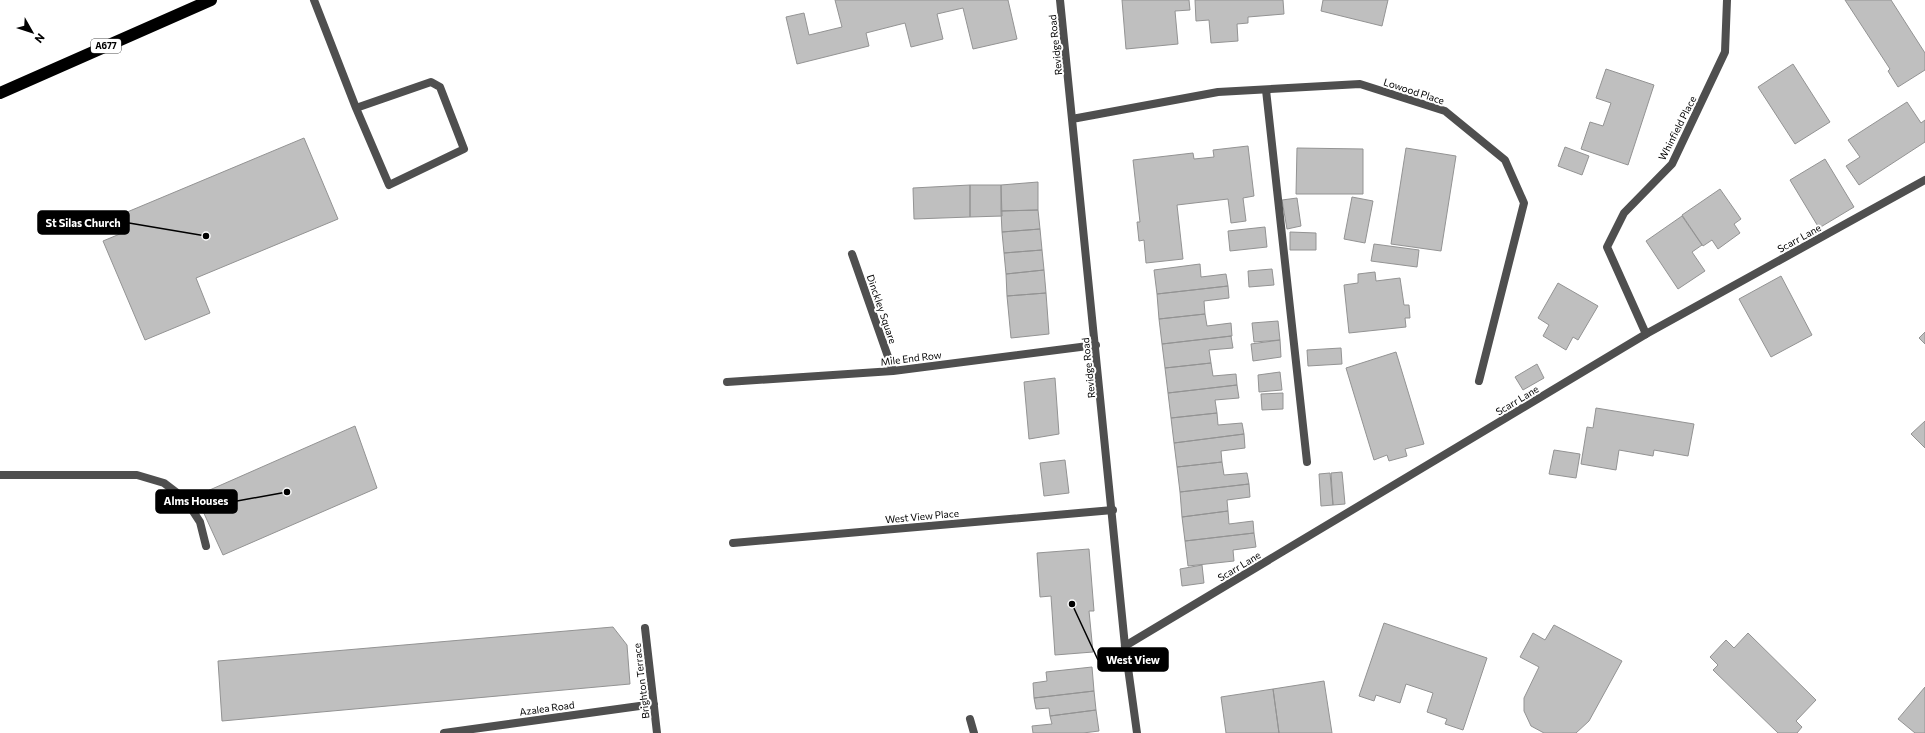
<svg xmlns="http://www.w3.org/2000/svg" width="1925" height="733" viewBox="0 0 1925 733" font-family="Commissioner,sans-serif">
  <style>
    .building { fill: #bfbfbf; stroke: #939393 }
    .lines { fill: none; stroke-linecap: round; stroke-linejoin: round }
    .lane { stroke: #4f4f4f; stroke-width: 8 }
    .street { stroke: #4f4f4f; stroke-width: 8 }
    .highway { stroke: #000; stroke-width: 12 }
    .labels { text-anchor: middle; stroke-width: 4; stroke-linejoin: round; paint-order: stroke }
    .shield { fill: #fff; stroke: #4c4c4c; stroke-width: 1 }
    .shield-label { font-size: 9px; font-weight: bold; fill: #000 }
    .street-label { font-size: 10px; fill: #000; stroke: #fff }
    .leader { fill: none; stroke: #000; stroke-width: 1.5 }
    .callout-dot { fill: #000; stroke: #fff; stroke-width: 1.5 }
    .callout { fill: #000; stroke: #000; stroke-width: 1.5 }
    .callout-label { font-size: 11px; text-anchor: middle; font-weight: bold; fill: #fff }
  </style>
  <rect width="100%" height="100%" fill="#fff"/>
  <path class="building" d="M835 0H1008L1017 39 973 49 963 8 937 14 943 39 911 47 905 23 866 33 869 46 797 64 786 17 804 13 809 35 842 27Z
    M1122 0H1189L1190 10 1175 11 1178 44 1126 49Z
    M1195 0H1283L1284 14 1248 17V23L1237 24 1238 41 1211 43 1209 20 1196 21Z
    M1323 0H1388L1382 26 1321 11Z
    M1845 0H1891L1925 53V70L1898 87 1888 71 1890 69Z
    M1793 64 1830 122 1795 144 1758 87Z
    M1606 69 1654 85 1628 165 1581 149 1590 122 1603 126 1611 103 1596 98Z
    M1907 102 1921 123 1925 120V142L1859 185 1846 166 1860 157 1848 140Z
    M304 138 338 219 196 278 210 313 145 340 103 241 127 231 120 215Z
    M1248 146 1254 196 1243 198 1246 221 1231 223 1228 199 1177 205 1183 259 1146 263 1144 240 1139 241 1137 222H1140L1133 160 1193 153 1194 159 1214 157 1213 150Z
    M1565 147 1589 156 1582 175 1558 166Z
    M1297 148 1363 149V194H1296Z
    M1406 148 1456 156 1441 251 1391 244Z
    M1825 159 1854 207 1819 228 1790 180Z
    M1038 182V210L1001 211V185Z
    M970 185H1001L1002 216 970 217Z
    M970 185V217L914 219 913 188Z
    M1720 189 1741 219 1734 224 1740 233 1718 249 1712 240 1703 246 1682 215Z
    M1352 197 1373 201 1365 243 1344 239Z
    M1297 198 1301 226 1287 229 1282 200Z
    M1038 210 1040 229 1002 232 1001 211Z
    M1682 216 1702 245 1692 252 1705 271 1678 289 1646 241Z
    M1265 227 1267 247 1230 251 1228 231Z
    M1040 229 1042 250 1004 253 1002 232Z
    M1290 232 1316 233V250H1290Z
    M1374 244 1419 250 1417 267 1371 261Z
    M1042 250 1044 270 1006 274 1004 253Z
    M1200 264 1201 277 1226 274 1228 286 1157 294 1154 270Z
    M1272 269 1274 285 1249 287 1248 271Z
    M1044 270 1046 293 1007 296 1006 274Z
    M1375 272 1376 281 1400 278 1404 305H1409L1410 318H1405L1406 327 1349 333 1344 285 1358 283V274Z
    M1781 276 1812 335 1771 357 1739 299Z
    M1558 283 1598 306 1578 340 1573 337 1566 350 1543 336 1549 325 1538 318Z
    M1228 286 1229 298 1204 301 1205 314 1159 319 1157 294Z
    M1046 293 1049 334 1011 338 1007 296Z
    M1205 314 1207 326 1231 323 1232 336 1162 344 1159 319Z
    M1278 321 1280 340 1254 342 1252 323Z
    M1925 332V344L1919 338Z
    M1231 336 1233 348 1209 350 1211 363 1165 368 1162 344Z
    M1280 340 1281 357 1253 361 1251 344Z
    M1341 348 1342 364 1308 366 1307 350Z
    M1396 352 1424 444 1405 449 1407 456 1389 461 1387 455 1374 460 1346 368Z
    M1211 363 1213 376 1236 374 1237 385 1168 393 1165 368Z
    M1537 364 1544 378 1523 390 1515 377Z
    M1280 372 1282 390 1259 392 1258 375Z
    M1055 378 1059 434 1029 439 1024 382Z
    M1237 385 1239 398 1215 400 1217 413 1171 418 1168 393Z
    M1283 393V409L1262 410 1261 394Z
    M1596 408 1694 424 1688 456 1654 450 1653 456 1619 450 1616 470 1581 464 1587 427 1593 428Z
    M1217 413 1218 425 1242 423 1244 434 1174 443 1171 418Z
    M1925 421V448L1911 434Z
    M355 426 377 488 223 555 196 496Z
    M1244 434 1245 448 1221 451 1222 462 1177 467 1174 443Z
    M1554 450 1580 454 1576 478 1549 474Z
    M1065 460 1069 493 1044 496 1040 463Z
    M1222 462 1224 475 1247 473 1249 484 1180 492 1177 467Z
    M1342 472 1345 504 1333 505 1331 473Z
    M1330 473 1333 505 1321 506 1319 474Z
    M1249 484 1250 497 1227 500 1228 511 1182 517 1180 492Z
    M1228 511 1229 524 1253 521 1254 533 1185 541 1182 517Z
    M1254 533 1256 547 1233 550 1234 561 1188 566 1185 541Z
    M1089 549 1094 611H1089L1093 652 1055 655 1051 596 1040 597 1037 553Z
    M1202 565 1204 583 1182 586 1180 569Z
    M1384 623 1487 658 1463 730 1445 724 1447 719 1427 712 1433 693 1406 684 1400 703 1376 695 1374 701 1359 696Z
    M1554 625 1622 661 1589 721 1576 733H1544L1531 726 1524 711V698L1539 667 1520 657 1533 633 1545 640Z
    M613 627 627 645 630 684 222 721 218 661Z
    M1748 633 1816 700 1796 721 1802 727 1797 733H1778L1713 670 1718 665 1710 657 1726 640 1734 648Z
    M1092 667 1094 691 1034 698 1033 683 1047 681 1046 672Z
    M1324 681 1332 733H1279L1273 689Z
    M1925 687V733H1915L1898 719Z
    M1273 689 1279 733H1226L1221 697Z
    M1094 691 1096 710 1050 716 1049 708 1036 709 1034 698Z
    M1096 710 1099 731 1083 733H1033L1032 726 1052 724 1050 716Z"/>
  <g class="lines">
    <path class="lane" d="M314 0 356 108 389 185 464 149 440 87 431 82 356 108
      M1266 90 1307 462
      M0 475H137L164 483 185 499 200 522 206 546
      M1125 646 1646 334 1925 180
      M970 719 974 733"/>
    <path class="street" d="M1060 0 1125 646 1137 733
      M1072 119 1218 92 1360 84 1445 111 1505 160 1524 203 1479 381
      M852 254 893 371
      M1646 334 1607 247 1624 213 1672 164 1725 52 1727 0
      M727 382 893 371 1096 345
      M733 543 1113 510
      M645 628 657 733
      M444 733 654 704"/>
    <path class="highway" d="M0 93 211 0"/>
  </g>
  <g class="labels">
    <rect class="shield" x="91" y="39" width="30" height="14" rx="3"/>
    <g class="shield-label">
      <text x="106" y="49">A677</text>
    </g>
    <g class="street-label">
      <text transform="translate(1055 45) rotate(-96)" y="4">Revidge Road</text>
      <text transform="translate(1414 91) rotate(18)" y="4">Lowood Place</text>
      <text transform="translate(1677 128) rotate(-63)" y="4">Whinfield Place</text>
      <text transform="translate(1799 238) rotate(-29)" y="4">Scarr Lane</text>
      <text transform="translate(882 309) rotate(71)" y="4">Dinckley Square</text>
      <text transform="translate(911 358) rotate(-7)" y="4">Mile End Row</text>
      <text transform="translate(1088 368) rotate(-96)" y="4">Revidge Road</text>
      <text transform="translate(1517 400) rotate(-31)" y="4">Scarr Lane</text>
      <text transform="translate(922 516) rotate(-5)" y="4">West View Place</text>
      <text transform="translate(1239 566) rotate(-31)" y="4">Scarr Lane</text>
      <text transform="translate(641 681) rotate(-97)" y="4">Brighton Terrace</text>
      <text transform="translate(547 708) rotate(-8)" y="4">Azalea Road</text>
    </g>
  </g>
  <path class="leader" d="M206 236L129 223M287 492L237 501M1072 604L1098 660"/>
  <g class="callout-dot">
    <circle cx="206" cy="236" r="4"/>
    <circle cx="287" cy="492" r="4"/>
    <circle cx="1072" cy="604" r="4"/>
  </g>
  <g class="callout">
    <rect x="38" y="211" width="91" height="23" rx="4"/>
    <rect x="156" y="490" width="81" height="23" rx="4"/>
    <rect x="1098" y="648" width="70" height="23" rx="4"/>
  </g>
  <g class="callout-label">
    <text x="83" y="227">St Silas Church</text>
    <text x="196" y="505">Alms Houses</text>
    <text x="1133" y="664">West View</text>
  </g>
  <g transform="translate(32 32) rotate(129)" stroke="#ffffff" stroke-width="3" paint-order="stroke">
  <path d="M0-3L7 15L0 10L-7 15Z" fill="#000000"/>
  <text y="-6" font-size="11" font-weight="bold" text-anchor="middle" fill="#000000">N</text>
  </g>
</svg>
